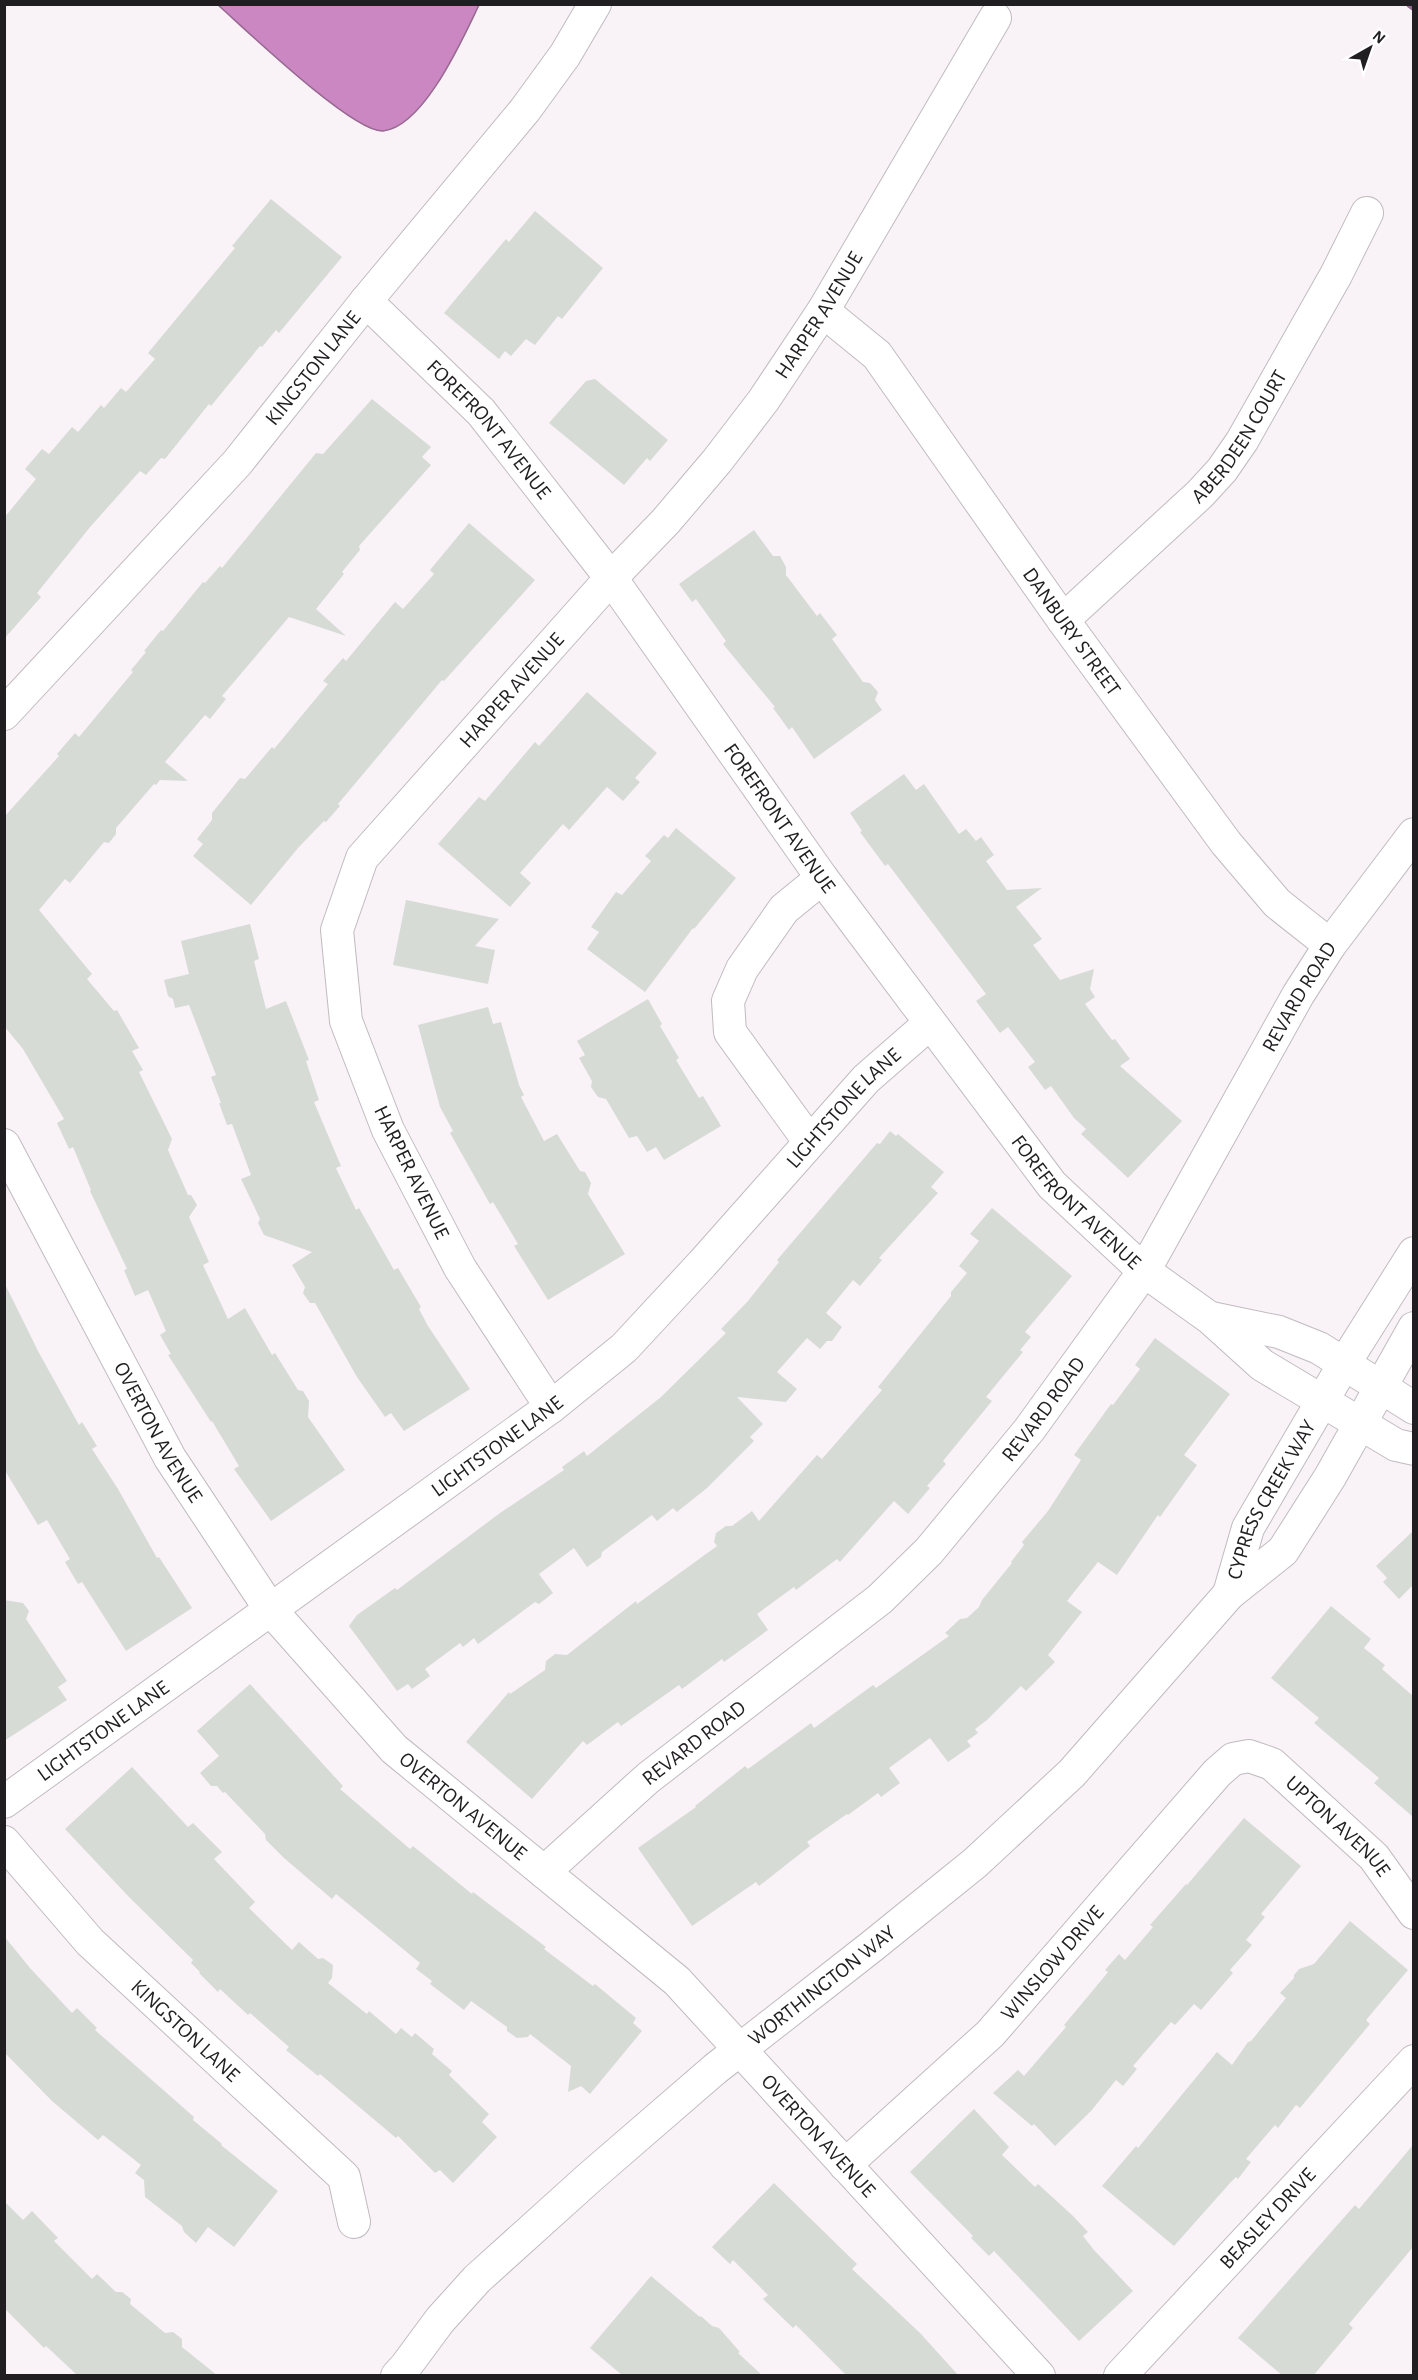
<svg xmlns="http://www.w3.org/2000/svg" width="1418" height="2380" viewBox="0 0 1418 2380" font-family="'Alegreya Sans',sans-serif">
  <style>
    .water { fill: #ca87c1; stroke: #976891; stroke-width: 1.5 }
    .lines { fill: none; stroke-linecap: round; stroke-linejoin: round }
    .stream { stroke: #976891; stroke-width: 8 }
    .building { fill: #d6dbd5 }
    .minor-casing { stroke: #c0bbbf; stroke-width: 34 }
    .minor { stroke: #fff; stroke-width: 32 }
    .labels { text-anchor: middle; stroke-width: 4.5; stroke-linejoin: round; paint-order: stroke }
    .street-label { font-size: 21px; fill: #201e20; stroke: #fff }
  </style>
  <rect width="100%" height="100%" fill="#f9f3f8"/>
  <path class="water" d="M218 5H479C463 38 424 127 383 131 353 133 244 28 218 5Z"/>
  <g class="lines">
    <path class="stream" d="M1410 4 1414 7"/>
  </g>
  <path class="building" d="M271 199 342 257 279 333 276 330 262 347 260 346 211 406 209 404 165 459 161 458 146 475 140 471 91 526 37 593 41 597 4 639V518L36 479 25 469 42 449 49 454 72 427 78 432 101 405 104 408 121 388 126 392 155 359 148 353 235 248 232 246Z
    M535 211 603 268 562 319 558 316 535 345 526 339 511 356 505 351 499 359 444 313 506 239 509 242Z
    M595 379 668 440 650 461 647 458 624 485 549 423 586 381Z
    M372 399 431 447 422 457 431 465 359 546 360 550 342 572 344 574 316 609 346 636 289 617 222 696 226 699 210 719 205 715 165 762 188 781 160 780 156 785 154 784 116 828V834L109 843 104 842 70 883 65 879 39 910 92 974 87 979 114 1011 117 1010 139 1048 132 1051 143 1070 139 1072 172 1139 168 1150 188 1195H191L197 1205 189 1217 209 1262 203 1265 228 1319 245 1308 272 1355 275 1353 298 1390 303 1391 309 1401 308 1417 345 1470 271 1521 234 1469 239 1466 212 1421 211 1422 168 1355 171 1354 160 1335 166 1331 148 1290 135 1296 124 1270 127 1269 90 1191 91 1190 73 1147 69 1149 57 1123 64 1119 23 1049 4 1026V817L59 756 57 754 75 733 79 737 133 672 131 670 146 652 144 651 161 630 163 631 203 582 205 583 220 566 222 568 316 453 323 454Z
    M469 523 535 580 444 681 442 680 338 804 340 806 326 822 324 821 298 848 251 905 193 856 203 844 197 839 212 820V813L240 778 245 779 272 747 274 749 328 684 323 681 343 658 346 661 395 602 403 609 434 574 430 570Z
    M754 530 773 556H780L786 567V575L817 616 820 613 837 635 832 639 863 682 870 683 878 692 875 700 882 710 814 759 792 727 789 730 773 708 775 707 723 644 726 641 696 599 692 602 679 584Z
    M587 692 657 753 635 778 640 782 623 801 607 787 569 830 563 824 520 873 531 883 510 907 438 844 479 797 485 801 535 742 539 746Z
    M904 774 916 790 924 784 959 834 966 829 976 841 981 837 994 855 986 861 1007 890 1042 888 1016 907 1042 939 1033 945 1060 980 1094 969 1090 989 1095 997 1085 1004 1112 1040 1115 1039 1130 1059 1120 1066 1182 1121 1128 1178 1081 1134 1086 1129 1074 1118 1051 1086 1045 1090 1028 1067 1035 1062 1008 1027 1000 1033 976 1001 986 994 888 864 885 866 860 832 862 831 850 813Z
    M676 828 736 878 694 929 693 928 645 992 587 949 599 932 591 927 616 892 622 895 651 861 645 856 664 835 668 838Z
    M406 900 499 919 475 946 495 950 488 984 393 965Z
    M250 924 259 959 254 961 266 1009 286 1001 309 1060 306 1061 319 1100 314 1102 341 1166 336 1168 356 1210 359 1208 394 1270 398 1268 421 1307 419 1309 428 1326 470 1389 404 1431 391 1413 385 1417 357 1377 315 1303H310L303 1293 305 1287 292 1265 312 1252 264 1235 258 1223 260 1219 241 1179 251 1175 232 1124 227 1125 219 1103H221L211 1077 216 1075 189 1005 175 1008 173 999 168 996 164 980 189 974 181 941Z
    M648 999 662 1024 660 1026 679 1058 676 1060 699 1098 703 1096 721 1126 664 1160 656 1147 647 1152 637 1136 629 1138 606 1099 598 1097 591 1087 592 1081 579 1058 585 1055 577 1041Z
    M488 1007 493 1024 501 1022 519 1085 524 1095 521 1097 544 1141 557 1134 580 1171 585 1172 591 1183 588 1194 625 1254 548 1300 514 1246 518 1244 493 1202 490 1204 450 1133 453 1131 440 1107 418 1025Z
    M890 1131 896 1136 898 1134 944 1172 931 1187 938 1193 879 1258 882 1260 860 1286 853 1280 826 1313 842 1327 832 1341H827L820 1349 807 1338 777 1372 797 1389 786 1402 737 1397 763 1424 750 1437 754 1441 707 1488 677 1512 673 1508 657 1521 652 1515 602 1552 601 1557 587 1567 574 1548 539 1574 553 1593 539 1604 535 1602 478 1644 474 1638 463 1647 460 1643 425 1669 430 1676 412 1689 408 1684 397 1691 349 1626 357 1615 395 1588 397 1590 500 1513 564 1470 562 1467 584 1451 587 1456 661 1397 726 1333 721 1329 748 1301 779 1262 777 1260 877 1143 880 1144Z
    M992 1208 1072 1276 1025 1332 1031 1337 1020 1350 1023 1352 986 1397 992 1401 943 1461 946 1464 927 1486 930 1488 908 1514 894 1501 840 1562 837 1559 796 1590 794 1587 757 1614 768 1630 724 1662 722 1659 682 1689 679 1685 621 1726 618 1722 587 1745 583 1741 532 1799 466 1742 509 1692 510 1694 545 1670 546 1661 555 1654 567 1655 636 1601 637 1604 717 1546 714 1542 716 1533 726 1526H732L752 1511 759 1521 817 1455 822 1459 882 1390 878 1387 951 1296V1292L967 1273 959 1266 979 1241 970 1234Z
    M4 1282 38 1351 79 1425 82 1422 97 1446 92 1449 118 1489 157 1558 159 1557 192 1608 126 1651 82 1582 78 1584 65 1562 70 1559 47 1520 38 1525 4 1469Z
    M1155 1338 1230 1394 1184 1455 1197 1465 1160 1517 1158 1515 1117 1575 1098 1562 1067 1601 1082 1612 1048 1655 1055 1662 1026 1691 1021 1686 987 1720 975 1729 978 1733 967 1741 971 1746 948 1762 930 1738 889 1768 900 1783 881 1797 878 1793 848 1815 847 1814 807 1842 810 1846 759 1886 756 1882 692 1926 638 1848 696 1807 695 1806 745 1766 748 1769 811 1723 814 1728 873 1685 876 1688 949 1636 945 1633 960 1619 967 1618 979 1607 982 1600 1012 1563 1011 1562 1024 1545 1022 1542 1048 1511 1081 1460 1074 1455 1111 1404 1113 1405 1140 1369 1135 1365Z
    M1413 1531V1585L1399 1599 1383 1582 1387 1578 1376 1566Z
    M4 1600 23 1603 29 1611 26 1619 67 1681 58 1687 67 1700 4 1741Z
    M1331 1606 1371 1639 1364 1648 1385 1665 1382 1669 1413 1696V1817L1374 1783 1379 1778 1314 1723 1319 1718 1271 1678Z
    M250 1684 343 1786 340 1789 410 1849 413 1846 472 1894 473 1892 546 1947 544 1949 593 1986 595 1984 636 2018 633 2023 642 2031 590 2094 581 2086 568 2092 571 2066 530 2034 528 2037 517 2038 507 2031V2027L471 2001 464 2010 430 1984 432 1981 416 1969 420 1963 336 1894 332 1899 284 1858 266 1840 265 1834 225 1792 223 1793 217 1786H211L200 1773 219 1756 197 1731Z
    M132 1767 188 1827 193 1823 222 1852 214 1859 255 1902 249 1908 292 1950 299 1942 318 1959 323 1958 333 1965 332 1978 328 1983 367 2014 369 2011 396 2034 401 2028 412 2037 415 2033 434 2049 432 2054 452 2071 449 2075 489 2114 482 2122 497 2137 453 2183 440 2170 435 2173 398 2136 396 2138 320 2074 318 2076 286 2050 289 2047 250 2013 248 2015 220 1989 218 1992 199 1973 200 1972 191 1963 193 1960 129 1897 65 1829Z
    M1244 1818 1301 1866 1261 1914 1265 1917 1246 1940 1252 1945 1230 1970 1233 1973 1201 2010 1194 2004 1175 2025 1171 2022 1133 2066 1137 2069 1123 2086 1116 2080 1091 2111 1055 2146 1034 2124 1032 2126 993 2093 1018 2070 1024 2076 1066 2027 1064 2025 1104 1977 1108 1972 1105 1970 1119 1954 1125 1960 1153 1927 1150 1925 1186 1884 1187 1885Z
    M1350 1921 1408 1970 1366 2020 1370 2024 1300 2108 1296 2105 1278 2128 1275 2125 1246 2159 1251 2162 1238 2179 1236 2177 1231 2182 1174 2246 1102 2186 1136 2146 1138 2148 1217 2052 1232 2065 1248 2042 1251 2041 1286 1998 1280 1993 1294 1978V1975L1299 1969 1314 1964Z
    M4 1936 30 1968 72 2013 77 2008 97 2028 95 2030 194 2117 193 2120 222 2144 221 2145 278 2191 234 2247 208 2227 196 2243 184 2232 182 2226 145 2197 144 2180 135 2173 141 2165 103 2135 98 2140 52 2101 4 2052Z
    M974 2109 1009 2147 1002 2155 1035 2187 1038 2184 1073 2216 1088 2232 1083 2236 1094 2250 1133 2291 1079 2341 994 2251 989 2256 971 2238 973 2236 910 2172Z
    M1413 2145V2247L1349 2324 1353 2328 1313 2376H1283L1238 2338 1355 2205 1359 2209Z
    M774 2183 857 2264 852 2269 920 2333 959 2376H847L796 2325 793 2328 763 2299 768 2295 733 2260 730 2264 712 2247Z
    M4 2201 23 2220 32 2211 58 2238 54 2241 92 2279 97 2274 116 2292H122L131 2299 130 2304 165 2333 173 2332 182 2339V2347L218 2376H78L46 2346 44 2348 4 2308Z
    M651 2276 700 2317 701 2316 712 2326 719 2328 740 2352 738 2353 763 2376H623L590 2348Z"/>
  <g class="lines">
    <g class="minor-casing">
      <g id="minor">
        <path id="s1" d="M366 301 481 412 611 578 822 878 1052 1185 1144 1271 1210 1318 1262 1365 1396 1445 1414 1449"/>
        <path id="s2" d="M823 311 877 355 1063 620 1226 843 1277 903 1330 945"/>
        <path id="s3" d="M1063 620 1200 494 1222 470 1242 441 1336 275 1367 213"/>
        <path id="s4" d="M4 714 237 463 366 301 525 110 565 55 595 4"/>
        <path d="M809 1141 730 1032 728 1001 742 969 784 909 822 878"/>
        <path id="s5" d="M4 1145 170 1458 270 1609 394 1749 677 1981 1039 2376"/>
        <path d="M1211 1318 1279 1332 1319 1348 1414 1408"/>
        <path id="s6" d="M551 1407 460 1268 388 1130 346 1021 337 930 362 858 611 578 666 521 717 461 763 401 823 311 995 18"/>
        <path id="s7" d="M1229 1594 1248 1528 1344 1364 1414 1253"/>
        <path id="s8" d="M4 1802 551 1407 624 1348 702 1264 866 1079 929 1024"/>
        <path id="s9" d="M4 1842 90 1942 344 2177 354 2222"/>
        <path id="s10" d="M544 1872 648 1778 880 1599 929 1551 1029 1430 1144 1271 1298 995 1330 945 1414 834"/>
        <path id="s11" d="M845 2165 990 2034 1217 1773 1233 1759 1249 1756 1272 1764 1374 1857 1414 1913"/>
        <path id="s12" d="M397 2376 406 2366 440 2320 477 2279 589 2178 715 2069 871 1947 975 1863 1072 1773 1229 1594 1283 1551 1330 1477 1414 1328"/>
        <path id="s13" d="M1120 2376 1414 2061"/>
      </g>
    </g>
    <use href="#minor" class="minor"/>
  </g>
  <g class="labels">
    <g class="street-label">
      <text dy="7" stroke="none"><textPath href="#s6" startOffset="1317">HARPER AVENUE</textPath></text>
      <text dy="7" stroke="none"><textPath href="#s4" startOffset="464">KINGSTON LANE</textPath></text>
      <text dy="7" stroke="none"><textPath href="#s1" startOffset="178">FOREFRONT AVENUE</textPath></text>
      <text dy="7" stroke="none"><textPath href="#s3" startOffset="256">ABERDEEN COURT</textPath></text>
      <text dy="7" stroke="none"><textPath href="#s2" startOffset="408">DANBURY STREET</textPath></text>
      <text dy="7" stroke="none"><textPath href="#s6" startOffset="831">HARPER AVENUE</textPath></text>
      <text dy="7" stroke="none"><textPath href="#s1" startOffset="664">FOREFRONT AVENUE</textPath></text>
      <text dy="7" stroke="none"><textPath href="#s10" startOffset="1170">REVARD ROAD</textPath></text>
      <text dy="7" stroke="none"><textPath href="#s8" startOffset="1094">LIGHTSTONE LANE</textPath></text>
      <text transform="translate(412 1172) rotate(64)" y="7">HARPER AVENUE</text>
      <text dy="7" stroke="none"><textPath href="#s1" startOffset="1150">FOREFRONT AVENUE</textPath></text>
      <text dy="7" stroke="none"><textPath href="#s10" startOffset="684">REVARD ROAD</textPath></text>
      <text dy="7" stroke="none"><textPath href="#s5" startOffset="326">OVERTON AVENUE</textPath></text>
      <text dy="7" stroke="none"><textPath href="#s8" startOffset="608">LIGHTSTONE LANE</textPath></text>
      <text dy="7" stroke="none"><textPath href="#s7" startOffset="104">CYPRESS CREEK WAY</textPath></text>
      <text dy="7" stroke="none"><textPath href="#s8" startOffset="122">LIGHTSTONE LANE</textPath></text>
      <text dy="7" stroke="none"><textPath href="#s10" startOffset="198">REVARD ROAD</textPath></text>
      <text dy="7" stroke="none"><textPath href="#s5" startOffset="812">OVERTON AVENUE</textPath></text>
      <text dy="7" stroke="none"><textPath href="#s11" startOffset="694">UPTON AVENUE</textPath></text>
      <text dy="7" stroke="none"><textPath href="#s11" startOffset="290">WINSLOW DRIVE</textPath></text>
      <text dy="7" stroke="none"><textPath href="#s12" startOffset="579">WORTHINGTON WAY</textPath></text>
      <text dy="7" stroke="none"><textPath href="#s9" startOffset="262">KINGSTON LANE</textPath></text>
      <text dy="7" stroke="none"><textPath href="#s5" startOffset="1298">OVERTON AVENUE</textPath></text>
      <text dy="7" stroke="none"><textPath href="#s13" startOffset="216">BEASLEY DRIVE</textPath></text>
    </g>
  </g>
  <rect width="1418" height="2380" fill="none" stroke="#201e20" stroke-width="12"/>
  <g transform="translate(1370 48) rotate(40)" stroke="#ffffff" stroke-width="4.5" paint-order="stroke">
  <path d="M0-4.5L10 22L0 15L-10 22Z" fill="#201e20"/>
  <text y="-9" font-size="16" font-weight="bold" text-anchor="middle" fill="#201e20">N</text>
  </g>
</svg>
